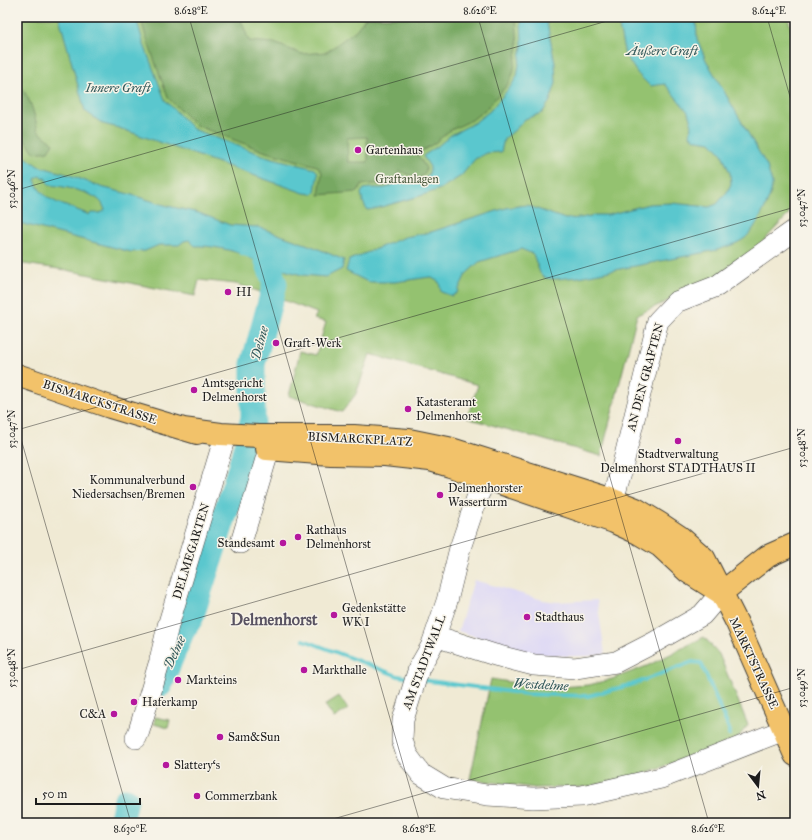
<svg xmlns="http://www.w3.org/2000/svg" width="812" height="840" viewBox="0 0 812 840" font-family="'IM FELL Great Primer',serif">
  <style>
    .built { fill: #dbd6f7 }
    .green { fill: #94c270; stroke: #586f46 }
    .forest { fill: #77a862; stroke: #4a623f; fill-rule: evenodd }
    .water { fill: #5ac7ce; stroke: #3b7275; fill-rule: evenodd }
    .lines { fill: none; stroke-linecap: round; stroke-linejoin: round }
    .stream { stroke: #5ac7ce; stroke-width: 4 }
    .river { stroke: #5ac7ce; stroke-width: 25 }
    .minor-casing { stroke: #3c3b38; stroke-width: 22 }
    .major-casing { stroke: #3c3b38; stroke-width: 24 }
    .minor { stroke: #fff; stroke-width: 21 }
    .major { stroke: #f2c26a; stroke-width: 22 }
    .ticks { fill: none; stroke: #1c1c1c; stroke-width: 1; stroke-opacity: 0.45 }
    .poi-dot { fill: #b5179e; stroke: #f7f3e8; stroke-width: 1.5 }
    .labels { text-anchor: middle; stroke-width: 3; stroke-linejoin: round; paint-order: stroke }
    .poi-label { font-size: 12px; fill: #1c1c1c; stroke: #f7f3e8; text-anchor: start }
    .park-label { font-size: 12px; fill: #465639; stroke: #f7f3e8 }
    .street-label { font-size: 12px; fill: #1c1c1c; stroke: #f7f3e8 }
    .water-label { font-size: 13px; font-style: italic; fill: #32585a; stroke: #f7f3e8 }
    .district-label { font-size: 16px; font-weight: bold; fill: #585261; stroke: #f7f3e8 }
    .neatline { fill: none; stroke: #1c1c1c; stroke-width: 1.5 }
    .ticks-label { font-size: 10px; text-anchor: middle; fill: #1c1c1c }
  </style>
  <rect width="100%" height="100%" fill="#f7f3e8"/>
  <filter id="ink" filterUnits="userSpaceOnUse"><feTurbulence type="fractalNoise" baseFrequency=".025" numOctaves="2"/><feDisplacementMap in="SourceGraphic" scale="8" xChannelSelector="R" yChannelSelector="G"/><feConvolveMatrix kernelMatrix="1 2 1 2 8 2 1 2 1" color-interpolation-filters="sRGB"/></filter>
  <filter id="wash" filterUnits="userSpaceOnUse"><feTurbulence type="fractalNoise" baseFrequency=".012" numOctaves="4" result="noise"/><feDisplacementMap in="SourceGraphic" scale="16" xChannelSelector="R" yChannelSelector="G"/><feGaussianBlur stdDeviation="0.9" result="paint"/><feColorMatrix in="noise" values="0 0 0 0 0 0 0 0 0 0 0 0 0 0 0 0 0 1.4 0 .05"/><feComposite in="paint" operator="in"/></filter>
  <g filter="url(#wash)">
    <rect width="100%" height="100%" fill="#f0ead4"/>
    <path class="built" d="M474 580 543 600 557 602 597 600 605 654 589 656H566L538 654 511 648 458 631Z"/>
    <path class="green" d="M17 17H788L795 45V195L788 215 755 250 707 283 637 315 601 456 467 418 478 385 370 354 356 394 342 412 289 396 300 351 316 355 326 322 314 319 317 313 270 295 236 284 199 280 195 296 66 270 17 263Z
      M704 637 719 654 748 725 736 740 642 774 587 787 535 788 470 779 491 679 547 688 589 685 612 679 647 666Z
      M339 696 348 709 334 718 325 705Z
      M155 717 170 720 168 728 154 724Z"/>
    <path class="forest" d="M140 17H240L249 41 274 43 302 54 327 52 356 30 366 17H516L518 46 513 74 508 84 487 108 472 120 449 131 435 143 417 154 426 168C426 174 422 177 417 178L400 171C383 191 383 181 362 185L357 192 319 195 322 172 317 166 266 152 195 125 168 98 147 40ZM367 137 368 162H348L347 138Z
      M17 81C31 100 33 108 38 131L53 143 48 151 35 153 17 130Z"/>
    <path class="water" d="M59 17H136L143 42 165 100 193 129 265 156 315 169 318 173 315 192 312 194 304 193 119 128 103 124 85 111Z
      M521 17H546L547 23 555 63 556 83 550 101 542 113 525 119 516 129 504 139 501 152 487 153 475 159 461 176 440 189 420 196 374 209 367 210 363 202 361 193 364 189C383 185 386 195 401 175L416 182C425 181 430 176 430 167L423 156 438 146 451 135 474 123 490 111 511 86 517 76 522 46Z
      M617 17H696L697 39 706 60 767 166C768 171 771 178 772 183 773 196 755 230 745 238 737 244 726 247 717 250L579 277 555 279 545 278 540 273 533 254 521 249 479 262 466 274 457 293 452 296 441 292 439 282 430 277 395 282H368L346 271 349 260 405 237 431 232 506 208 526 205 565 219 581 218 595 215H608L649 204 672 203 709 207 717 204 727 192 731 184 730 173 726 164 722 154 711 142 697 140 690 136 691 123 688 112 665 84 650 86 638 74 625 55Z
      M17 151 38 166 70 175 101 187 129 194 168 206 199 213 230 225 258 227 314 247 344 260 342 269 326 277 302 275 258 263C246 252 212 245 195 246L189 240 184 241 179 245H159L145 251 131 252 19 223 17 222ZM39 176 45 178 49 185C62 186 93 192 101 202 103 204 104 208 105 210 101 214 96 213 91 213L89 215C72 206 40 203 35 179Z"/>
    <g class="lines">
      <path class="stream" d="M304 640 398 676 410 678
        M422 680 526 694 588 696 634 684 692 662 701 663 729 729V735"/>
      <path class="river" d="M160 685 182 632 191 618 240 468 253 418V364L275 284 263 249 247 244
        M121 823 126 800"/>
    </g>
  </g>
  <g filter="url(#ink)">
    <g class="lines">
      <g class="minor-casing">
        <path id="minor" d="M492 463 486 479 478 495 460 548 447 601 435 636 431 647 419 668 403 720 402 740 407 755 421 774 444 788 487 795 533 798 582 796 661 778 784 730
          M613 500 621 472 658 321 676 302 717 286 795 230
          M241 543 269 449 274 436
          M435 636 495 655 534 665 575 668 616 662 653 643 702 615 721 593
          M160 660 168 626 223 443
          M136 738 139 731 159 664"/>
      </g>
      <g class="major-casing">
        <path id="major" d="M17 375 110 407 197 433
          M183 429 221 434 258 436H354L409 440 448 448 613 500 636 509 659 523 680 537 704 558 737 623 795 755
          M267 449 331 454 385 455 430 460 450 466 614 522 638 533 660 546 688 572 721 593
          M721 593 768 556 795 544"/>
      </g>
      <use href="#minor" class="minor"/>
      <use href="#major" class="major"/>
    </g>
  </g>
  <path class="ticks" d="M189 17 420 823M478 17 709 823M767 17 795 114M17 190 621 17M17 425 131 823M17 430 795 207M17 670 795 447M319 823 795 687"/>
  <g class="poi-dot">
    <circle cx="358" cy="150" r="4"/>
    <circle cx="228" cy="292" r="4"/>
    <circle cx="276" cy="343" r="4"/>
    <circle cx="194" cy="390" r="4"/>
    <circle cx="408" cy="409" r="4"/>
    <circle cx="678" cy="441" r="4"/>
    <circle cx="193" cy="487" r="4"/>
    <circle cx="440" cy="495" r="4"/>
    <circle cx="298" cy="537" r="4"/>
    <circle cx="283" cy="543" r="4"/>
    <circle cx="334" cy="615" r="4"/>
    <circle cx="527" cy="617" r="4"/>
    <circle cx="304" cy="670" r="4"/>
    <circle cx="178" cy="680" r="4"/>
    <circle cx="134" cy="702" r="4"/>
    <circle cx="114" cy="714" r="4"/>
    <circle cx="220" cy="737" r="4"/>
    <circle cx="166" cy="765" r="4"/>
    <circle cx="197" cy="796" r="4"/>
  </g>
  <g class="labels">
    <g class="poi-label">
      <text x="366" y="154">Gartenhaus</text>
      <text x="236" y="296">HI</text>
      <text x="284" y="347">Graft-Werk</text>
      <text x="202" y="387">Amtsgericht<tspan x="202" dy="14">Delmenhorst</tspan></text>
      <text x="416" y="406">Katasteramt<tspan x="416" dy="14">Delmenhorst</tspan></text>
      <text x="678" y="458" text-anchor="middle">Stadtverwaltung<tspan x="678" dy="14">Delmenhorst STADTHAUS II</tspan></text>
      <text x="185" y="484" text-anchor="end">Kommunalverbund<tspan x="185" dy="14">Niedersachsen/Bremen</tspan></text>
      <text x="448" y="492">Delmenhorster<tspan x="448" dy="14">Wasserturm</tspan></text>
      <text x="306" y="534">Rathaus<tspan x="306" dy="14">Delmenhorst</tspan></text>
      <text x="275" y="547" text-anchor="end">Standesamt</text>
      <text x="342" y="612">Gedenkstätte<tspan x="342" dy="14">WK I</tspan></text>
      <text x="535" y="621">Stadthaus</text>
      <text x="312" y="674">Markthalle</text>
      <text x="186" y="684">Markteins</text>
      <text x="142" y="706">Haferkamp</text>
      <text x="106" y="718" text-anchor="end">C&amp;A</text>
      <text x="228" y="741">Sam&amp;Sun</text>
      <text x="174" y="769">Slattery‘s</text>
      <text x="205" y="800">Commerzbank</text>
    </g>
    <g class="park-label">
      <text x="407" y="183">Graftanlagen</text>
    </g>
    <g class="street-label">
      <text transform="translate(645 377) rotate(-75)" y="4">AN DEN GRAFTEN</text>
      <text transform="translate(100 402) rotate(18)" y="4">BISMARCKSTRASSE</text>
      <text transform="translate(360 439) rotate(3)" y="4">BISMARCKPLATZ</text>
      <text transform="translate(191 551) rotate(-73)" y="4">DELMEGARTEN</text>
      <text transform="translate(424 662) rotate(-69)" y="4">AM STADTWALL</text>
      <text transform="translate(754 663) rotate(65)" y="4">MARKTSTRASSE</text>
    </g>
    <g class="water-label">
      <text x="662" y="55">Äußere Graft</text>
      <text x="118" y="92">Innere Graft</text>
      <text transform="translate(259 343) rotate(-75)" y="5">Delme</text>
      <text transform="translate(174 652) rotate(-65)" y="5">Delme</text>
      <text transform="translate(541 684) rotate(3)" y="5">Westdelme</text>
    </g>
    <g class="district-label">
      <text x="274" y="625">Delmenhorst</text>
    </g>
  </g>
  <rect width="812" height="840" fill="none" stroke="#f7f3e8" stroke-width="44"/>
  <g transform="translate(758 786) rotate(164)" stroke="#f7f3e8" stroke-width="3" paint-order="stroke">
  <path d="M0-3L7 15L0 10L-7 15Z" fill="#1c1c1c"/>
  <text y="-6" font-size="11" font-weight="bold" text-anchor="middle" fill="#1c1c1c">N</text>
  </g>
  <path d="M36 798v6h104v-6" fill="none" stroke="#1c1c1c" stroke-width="2"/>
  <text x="42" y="798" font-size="12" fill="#1c1c1c" stroke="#f7f3e8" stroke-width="3" paint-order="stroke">50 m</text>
  <rect x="22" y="22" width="768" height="796" class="neatline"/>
  <g class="ticks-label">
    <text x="191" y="14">8.628°E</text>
    <text x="480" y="14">8.626°E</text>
    <text x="769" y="14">8.624°E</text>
    <text transform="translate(11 189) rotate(-90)" y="4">53.046°N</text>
    <text transform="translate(801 208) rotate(-90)" y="4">53.047°N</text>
    <text transform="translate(11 429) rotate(-90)" y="4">53.047°N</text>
    <text transform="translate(801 448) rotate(-90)" y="4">53.048°N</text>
    <text transform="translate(11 668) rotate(-90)" y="4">53.048°N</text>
    <text transform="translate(801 688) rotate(-90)" y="4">53.049°N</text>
    <text x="130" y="832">8.630°E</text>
    <text x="419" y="832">8.628°E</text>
    <text x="708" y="832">8.626°E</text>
  </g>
</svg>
